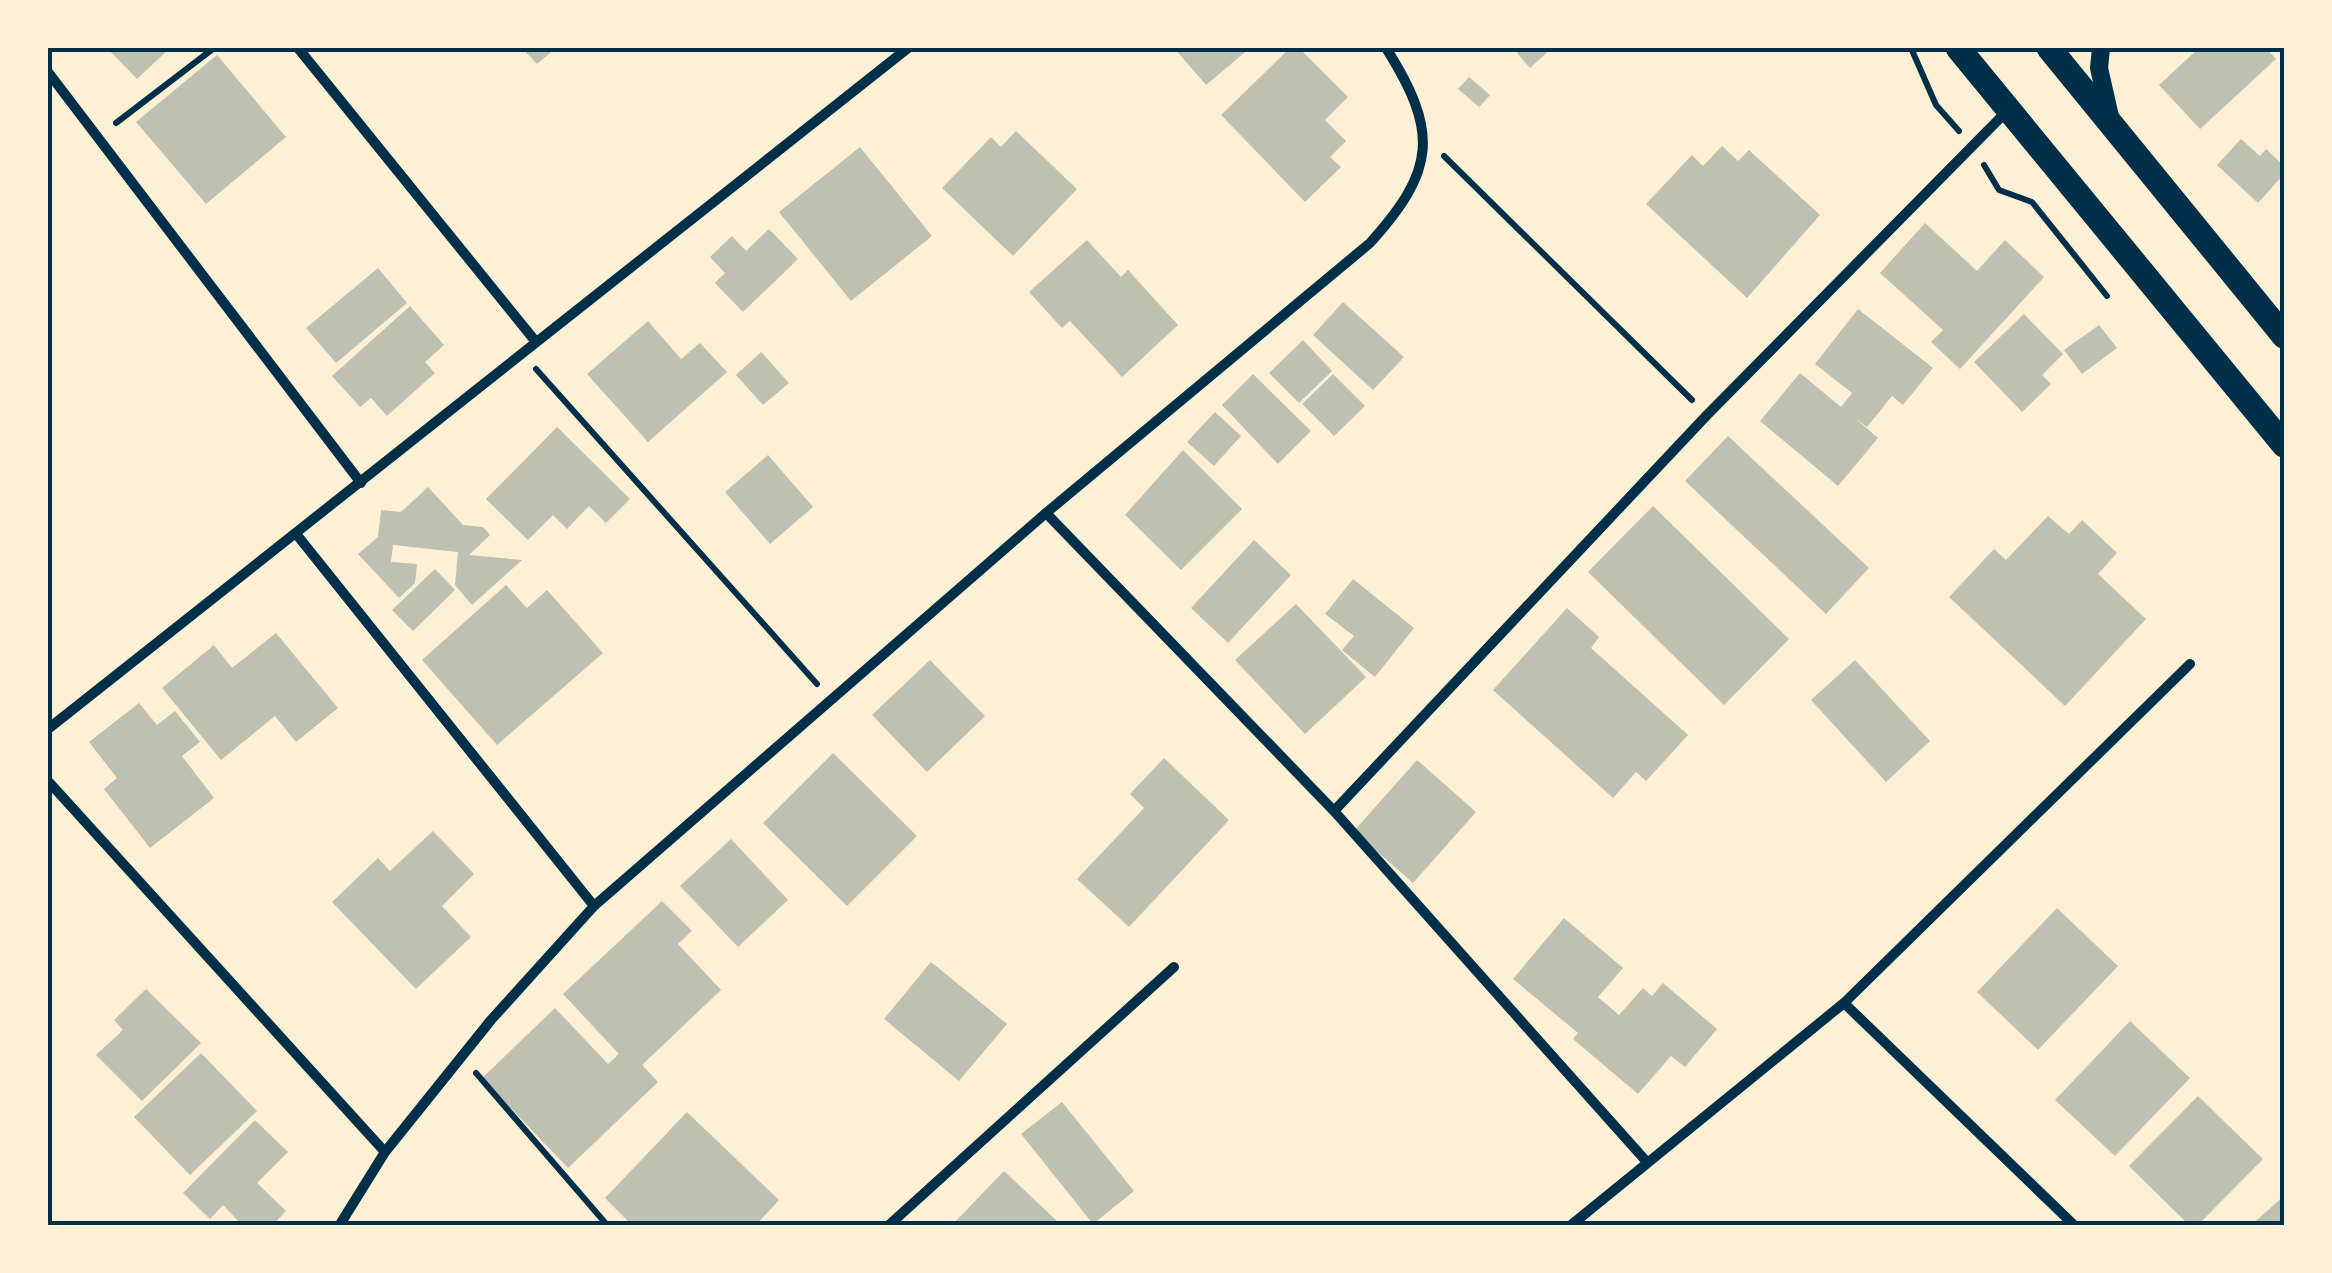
<svg xmlns="http://www.w3.org/2000/svg" width="2332" height="1273" viewBox="0 0 2332 1273" font-family="Lato,sans-serif">
  <style>
    .building { fill: #bec0b2 }
    .lines { fill: none; stroke-linecap: round; stroke-linejoin: round }
    .path { stroke: #003049; stroke-width: 6 }
    .minor { stroke: #003049; stroke-width: 10 }
    .tertiary { stroke: #003049; stroke-width: 18 }
    .primary { stroke: #003049; stroke-width: 25 }
    .neatline { fill: none; stroke: #003049; stroke-width: 4 }
  </style>
  <rect width="100%" height="100%" fill="#fdf0d5"/>
  <path class="building" d="M107 48H170L137 79Z
    M522 48H556L537 64Z
    M1174 48H1250L1206 85Z
    M1290 48H1299L1348 97 1325 120 1346 141 1330 157 1341 167 1305 202 1221 115Z
    M1523 48H1552L1530 68 1517 53Z
    M2199 48H2266L2276 59 2200 129 2159 85Z
    M217 55 286 137 206 204 136 122Z
    M1469 77 1490 95 1479 107 1458 89Z
    M1016 131 1077 189 1013 256 942 188 991 137 1001 147Z
    M2241 139 2260 156 2266 149 2284 166V174L2258 203 2217 165Z
    M1722 146 1738 161 1749 150 1820 215 1747 298 1646 204 1692 155 1703 166Z
    M860 147 932 236 851 301 779 212Z
    M1925 223 1977 271 2005 240 2044 277 1960 369 1931 342 1943 330 1880 273Z
    M769 229 798 259 743 312 715 283 725 273 710 257 732 236 746 251Z
    M1087 240 1121 277 1128 270 1178 325 1122 377 1070 321 1062 328 1029 292Z
    M378 268 407 303 336 363 306 328Z
    M1343 302 1404 357 1373 390 1313 335Z
    M410 306 444 345 425 362 435 373 387 416 371 398 360 407 332 376Z
    M1858 309 1933 368 1903 405 1892 396 1867 427 1855 418 1878 438 1838 486 1760 421 1800 373 1841 407 1852 393 1815 364Z
    M2024 314 2063 354 2042 375 2051 384 2022 412 1974 362Z
    M648 321 681 359 700 343 727 372 648 442 587 374Z
    M2099 325 2117 348 2082 374 2064 350Z
    M1303 340 1332 371 1299 403 1269 373Z
    M761 352 789 383 763 405 736 375Z
    M1253 374 1311 431 1278 464 1222 405Z
    M1333 374 1365 406 1334 436 1302 404Z
    M1215 412 1241 436 1214 466 1187 442Z
    M557 427 630 499 606 523 589 506 567 529 553 515 528 540 486 499Z
    M1728 436 1869 568 1826 614 1685 481Z
    M1183 450 1242 509 1181 570 1125 515Z
    M768 455 813 507 770 544 725 492Z
    M428 487 463 525 483 527 490 535 469 555 522 560 472 605 455 585 458 552 393 545 391 562 417 564 415 583 399 598 358 554 378 537 381 510 401 512Z
    M1653 506 1789 639 1724 705 1588 572Z
    M2048 516 2069 534 2082 520 2117 553 2098 574 2146 619 2065 706 1949 597 1994 549 2006 560Z
    M1254 540 1291 575 1228 643 1191 608Z
    M435 569 455 590 413 631 392 610Z
    M1353 579 1414 628 1375 677 1342 650 1354 636 1325 614Z
    M506 585 527 608 547 590 603 653 497 745 422 660Z
    M1296 604 1366 677 1305 734 1235 660Z
    M1567 608 1599 637 1591 648 1688 735 1646 781 1636 772 1613 798 1493 690Z
    M276 633 338 708 296 742 275 716 221 760 162 688 214 645 232 668Z
    M930 660 985 716 927 772 872 715Z
    M1855 660 1930 741 1886 782 1811 700Z
    M139 703 157 725 175 711 200 742 182 756 214 798 150 848 104 789 117 778 89 742Z
    M833 753 917 836 847 906 763 823Z
    M1164 758 1229 820 1129 927 1077 879 1144 808 1130 794Z
    M1417 760 1476 812 1413 883 1354 831Z
    M433 831 474 874 442 906 471 937 416 989 332 902 378 858 390 871Z
    M731 839 788 900 738 947 680 886Z
    M662 901 692 931 678 944 721 990 642 1065 658 1082 568 1168 482 1078 555 1008 608 1064 619 1054 563 994Z
    M2057 908 2118 966 2038 1050 1977 992Z
    M1564 918 1623 968 1598 997 1619 1015 1643 988 1652 996 1663 983 1717 1029 1685 1067 1671 1056 1638 1094 1573 1039 1578 1033 1513 979Z
    M931 962 1007 1024 959 1081 884 1019Z
    M146 989 201 1043 142 1101 96 1055 123 1030 114 1020Z
    M2130 1021 2190 1078 2115 1156 2055 1100Z
    M201 1053 257 1111 190 1175 134 1117Z
    M2198 1096 2263 1159 2197 1226H2190L2129 1166Z
    M1062 1102 1134 1191 1093 1224 1021 1134Z
    M687 1112 779 1200 755 1226H633L605 1198Z
    M255 1120 288 1152 257 1183 286 1211 272 1226H243L223 1205 210 1219 183 1193Z
    M1004 1171 1058 1222 951 1226Z
    M2284 1196V1226H2250Z"/>
  <g class="lines">
    <path class="path" d="M1911 48 1936 105 1959 131
      M116 123 214 48
      M1444 156 1692 400
      M1984 165 1999 190 2032 202 2107 296
      M536 369 817 684
      M476 1073 608 1226"/>
    <path class="minor" d="M298 48 536 342
      M48 72 361 483
      M1046 513 1334 811 1646 1161
      M297 535 594 906
      M48 729 908 48
      M48 781 385 1152
      M1334 811 1707 415 2007 111
      M1844 1003 2075 1226
      M339 1226 385 1152 491 1020 594 906 1046 513 1370 243C1436 170 1439 132 1386 48
      M888 1226 1174 967
      M1570 1226 1844 1003 2190 664"/>
    <path class="tertiary" d="M2101 48 2099 68 2111 121"/>
    <path class="primary" d="M1958 48 2284 445
      M2049 48 2284 336"/>
  </g>
  <rect width="2332" height="1273" fill="none" stroke="#fdf0d5" stroke-width="100"/>
  <rect x="50" y="50" width="2232" height="1173" class="neatline"/>
</svg>
